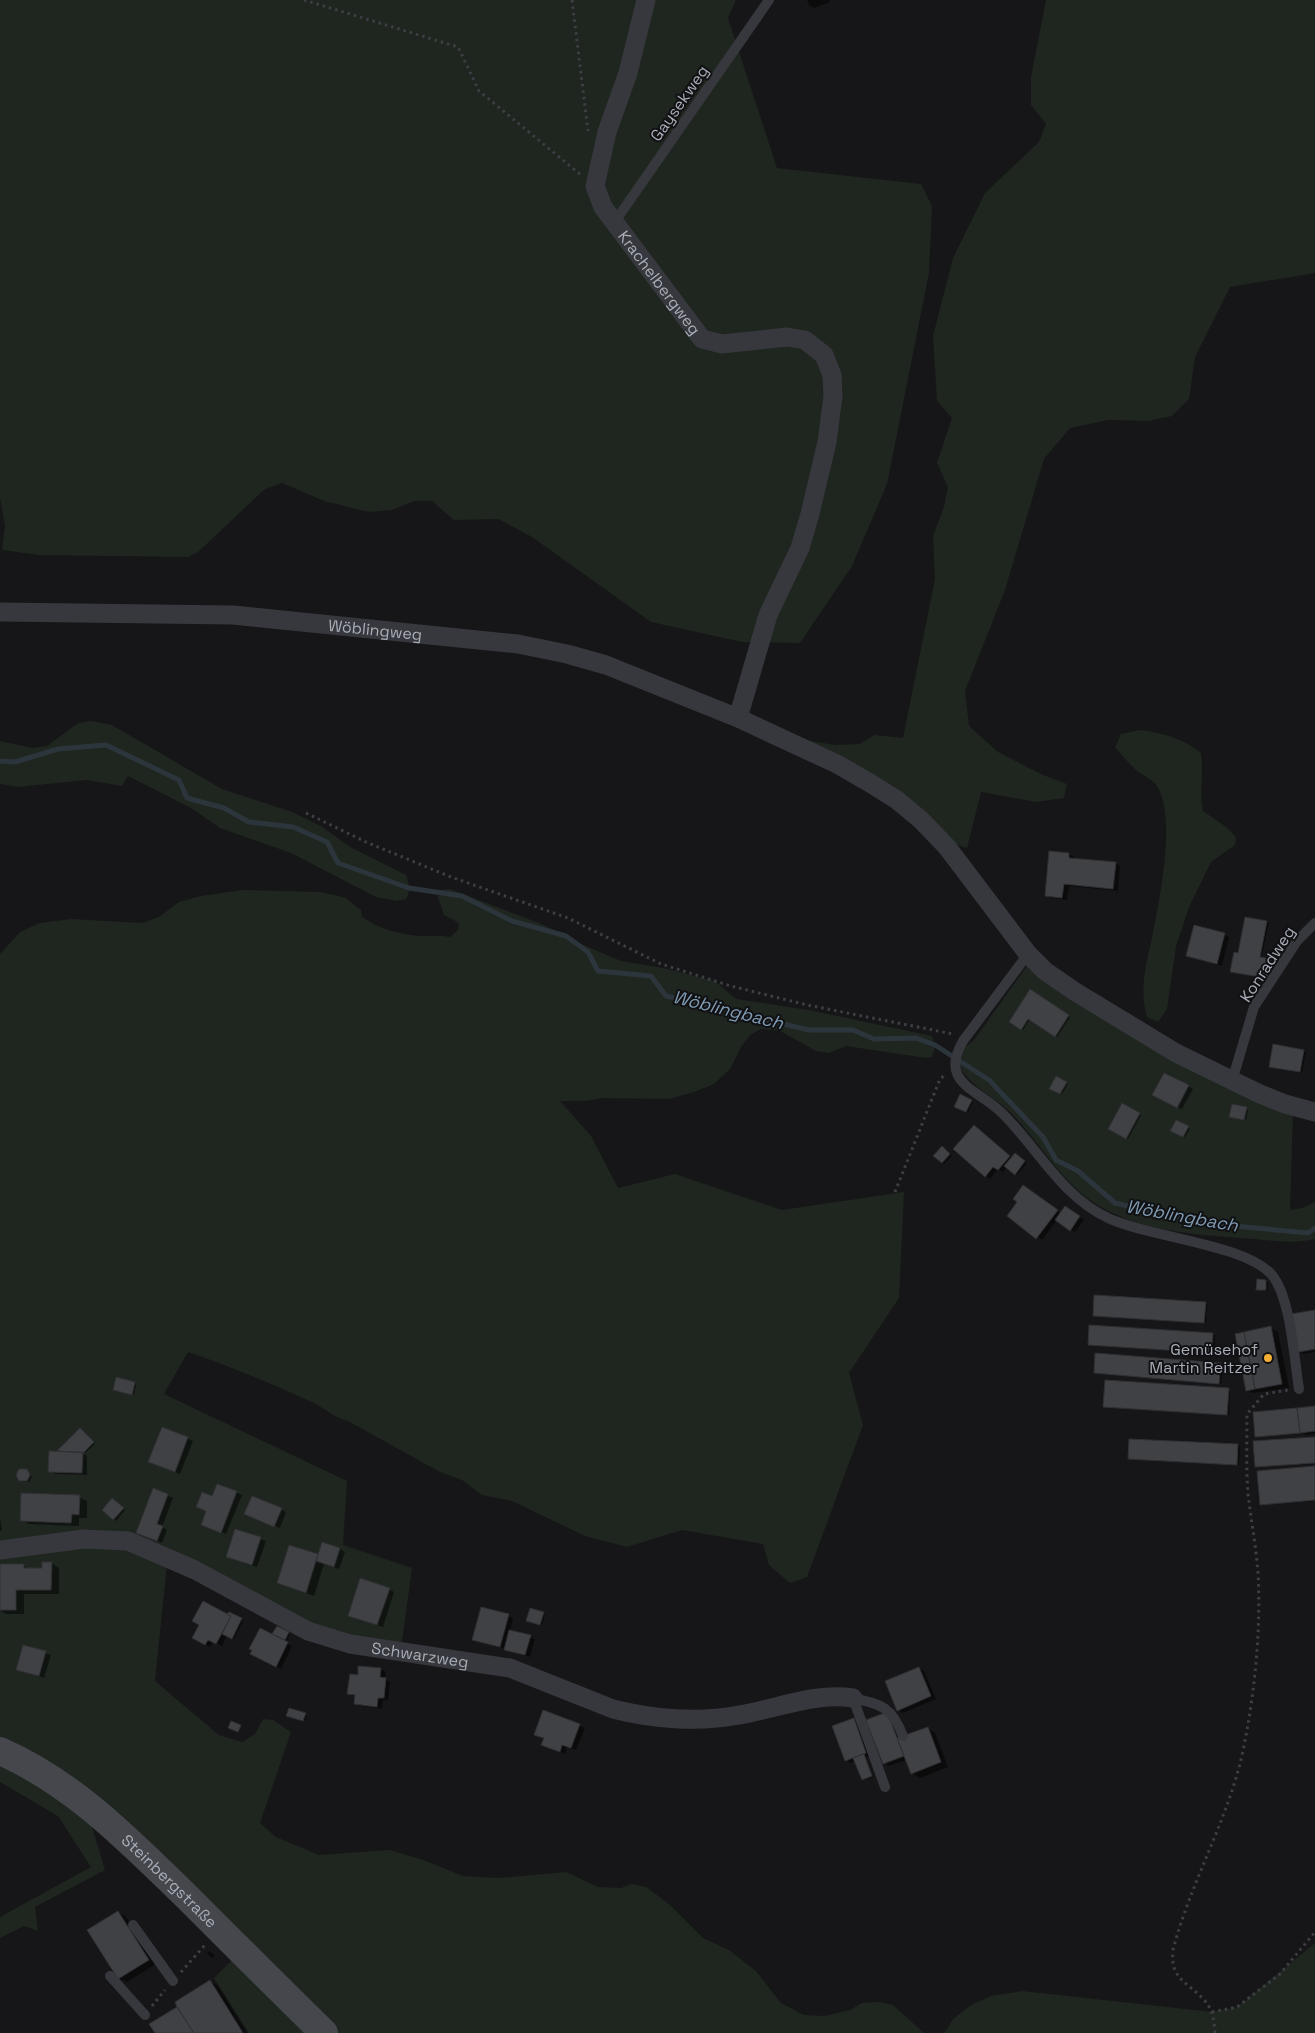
<svg xmlns="http://www.w3.org/2000/svg" width="1315" height="2033" viewBox="0 0 1315 2033" font-family="'Space Grotesk',sans-serif">
  <style>
    .green { fill: #1e261f }
    .shadow { fill: #0007 }
    .lines { fill: none; stroke-linecap: round; stroke-linejoin: round }
    .stream { stroke: #2c353c; stroke-width: 5 }
    .building { fill: #404145; stroke: #303034 }
    .path { stroke: #3d3f44; stroke-width: 3; stroke-dasharray: 2.5 4; stroke-linecap: butt }
    .lane { stroke: #37383d; stroke-width: 10 }
    .street { stroke: #37383d; stroke-width: 19 }
    .secondary { stroke: #45474d; stroke-width: 28 }
    .poi-dot { fill: #f2b134; stroke: #111113; stroke-width: 2 }
    .labels { text-anchor: middle; stroke-width: 4; stroke-linejoin: round; paint-order: stroke }
    .street-label { font-size: 16px; fill: #a8adb8; stroke: #111113 }
    .poi-label { font-size: 16px; fill: #a8adb8; stroke: #111113; text-anchor: end }
    .water-label { font-size: 18px; font-style: italic; fill: #7f9bb3; stroke: #111113 }
  </style>
  <rect width="100%" height="100%" fill="#161618"/>
  <path class="green" d="M0 0H736L728 18 777 168 921 184 932 206 929 273 887 484 852 566 800 643 742 642 651 622 532 537 498 519 454 520 432 501H414L392 510 369 512 324 501 282 483 265 489 198 552 188 557 39 555 2 550 5 526 0 498Z
    M1046 0H1315V273L1230 287 1195 357 1189 399 1172 416 1148 421 1108 420 1070 428 1044 459 1005 590 965 691 969 726 998 752 1043 775 1067 784 1064 798 1036 802 981 792 967 848 951 843 793 738 835 745 859 744 875 735 903 738 935 579 933 536 944 507 948 487 937 463 952 418 937 401 933 336 953 258 985 193 1039 142 1046 124 1031 105V77Z
    M91 721 112 725 222 789 292 812 321 826 350 847 406 875C409 883 411 892 406 899L397 901 376 897 291 853 220 828 191 808 128 776 122 786 87 780 18 787 0 784V741L32 748 47 746 78 723Z
    M1139 730C1161 732 1184 739 1201 753 1204 772 1199 791 1203 811L1226 827 1236 837 1235 845 1211 862 1189 907 1176 946 1167 1009 1158 1022 1147 1017C1139 991 1146 964 1152 938 1159 901 1177 818 1157 786 1153 780 1142 775 1136 770 1128 763 1122 755 1115 747L1121 734Z
    M450 889 544 925 579 943 621 961 663 968 715 981 736 999 809 1010 932 1036 935 1047 932 1057 926 1058 846 1046 829 1053 816 1051 780 1031 761 1029 750 1035 741 1047 730 1069 714 1084 694 1092 669 1099 603 1098 585 1101H560L591 1136 618 1188 675 1174 782 1210 904 1192 899 1298 849 1373 863 1425 807 1577 790 1583 769 1565 763 1544 682 1530 627 1547 585 1536 512 1501 482 1495 462 1480 440 1472 348 1421C332 1417 323 1406 307 1400 268 1382 229 1366 188 1352L164 1394 347 1481 343 1545 412 1568 401 1648 328 1635 157 1549 0 1546V954L20 932 40 923 71 919 142 923 159 917 179 902 201 896 242 890 321 892 346 898 361 910 362 917C380 929 401 935 422 936 432 936 440 935 450 937L458 930 459 923 444 915 438 897 441 890Z
    M1029 963 1293 1111 1290 1210 1302 1208 1315 1202V1239C1296 1244 1274 1241 1255 1239 1197 1235 1127 1232 1081 1193 1055 1171 1037 1140 1014 1116 998 1098 968 1087 959 1064L965 1047 974 1040Z
    M126 1547 167 1564 155 1681 219 1735 242 1742 255 1734 263 1719 273 1720 291 1732 260 1823 276 1837 319 1855 390 1850 426 1861 463 1876 499 1878 566 1872 598 1887 621 1888 631 1884 646 1887 669 1904 703 1938 729 1950 756 1971 781 2003 804 2015 825 2016 850 2010 862 2003 880 2002 893 2005 924 2033H334L0 1743V1556L59 1548Z
    M0 1763 96 1822 92 1827 105 1870 35 1907 38 1931 24 1926 0 1938V1917L91 1867 58 1816 0 1782Z
    M1315 1943V2033H942L946 2031 953 2019 971 2005 991 1996 1022 1991 1212 2012 1237 2007Z
    M232 1960 306 2033H249L214 1978Z"/>
  <path class="shadow" d="M807 0H829L830 2 814 8 809 5Z
    M1069 854 1074 857 1073 859 1115 863 1120 866 1118 891 1069 886 1067 900 1051 898 1046 895Z
    M1267 922 1269 923 1261 959 1272 961 1269 978 1234 972 1238 955Z
    M1224 934 1229 937 1222 966 1187 956Z
    M1031 991 1070 1017 1057 1037 1030 1019 1023 1030 1011 1022Z
    M1274 1046 1306 1052 1302 1073 1270 1067Z
    M1056 1078 1068 1084 1062 1094 1051 1088Z
    M1188 1086 1193 1089 1182 1109 1159 1098Z
    M960 1096 973 1102 968 1112 956 1106Z
    M1122 1105 1141 1115 1128 1139 1110 1128Z
    M1246 1109 1248 1110 1246 1120 1231 1117Z
    M1176 1121 1190 1129 1185 1137 1172 1130Z
    M979 1129 1012 1158 1017 1155 1027 1163 1017 1175 1007 1167 1003 1172 998 1169 990 1179 986 1176Z
    M945 1149 952 1156 944 1164 942 1162Z
    M1028 1190 1061 1214 1071 1210 1084 1220 1075 1232 1057 1220 1042 1240 1008 1216Z
    M1266 1281 1268 1282V1291L1258 1289Z
    M1205 1303 1207 1305 1206 1323 1094 1315Z
    M1315 1311V1347L1302 1350V1352L1315 1350V1352L1304 1354 1299 1351Z
    M1271 1328 1278 1332 1289 1388 1252 1393 1247 1390Z
    M1213 1334 1215 1335 1214 1353 1089 1345Z
    M1221 1364 1223 1366 1221 1384 1095 1373Z
    M134 1384 136 1385 134 1395 114 1390Z
    M1228 1390 1230 1391 1229 1415 1104 1406Z
    M1315 1407V1434L1306 1435 1302 1432 1256 1436Z
    M163 1429 193 1441 180 1474 150 1462Z
    M80 1430 95 1444 86 1452H81L87 1456V1475L55 1474 50 1471 58 1452Z
    M1315 1438V1464L1256 1466Z
    M1238 1445 1240 1446 1239 1465 1130 1459Z
    M1315 1467V1501L1261 1504Z
    M26 1470 32 1477 29 1482H22L20 1480Z
    M218 1485 242 1495 226 1534 207 1527Z
    M154 1490 173 1498 162 1527 167 1530 162 1543 138 1533Z
    M79 1497 87 1501V1518H79V1526L29 1524 21 1520Z
    M253 1497 286 1512 280 1528 251 1516Z
    M115 1500 125 1510 116 1521 103 1510Z
    M0 1518 2 1530 0 1531Z
    M235 1530 266 1541 257 1567 232 1559Z
    M290 1546 319 1555 340 1549 345 1552 339 1569 324 1564 314 1596 278 1583Z
    M51 1563 59 1568V1594H24V1614H6L0 1610V1565H23L31 1570H43Z
    M389 1589 394 1592 383 1627 355 1618Z
    M229 1613 243 1621 234 1639 227 1635 222 1646 213 1641 210 1647 194 1638Z
    M543 1613 545 1614 542 1625 530 1622Z
    M508 1616 513 1618 510 1631 535 1639 530 1657 473 1639Z
    M277 1627 290 1634 286 1643 292 1646 281 1669 256 1656Z
    M23 1646 51 1655 44 1678 17 1669Z
    M919 1668 924 1671 936 1699 903 1713 898 1710Z
    M381 1669 386 1672 385 1679 390 1682 388 1700H383L382 1709 361 1706 356 1704V1697L349 1694 359 1676Z
    M544 1711 585 1728 576 1750 567 1747 565 1754 547 1747 545 1738 540 1737Z
    M887 1713 901 1738 928 1728 935 1733 948 1767 920 1778 912 1773 906 1760 889 1766 884 1763Z
    M305 1714 307 1716 305 1721 289 1716Z
    M854 1720 859 1722 871 1756 866 1757 873 1777 865 1780 856 1761 851 1763 846 1760Z
    M118 1912 126 1917 156 1964 127 1982 119 1978Z
    M210 1951 215 1956 212 1958 207 1953Z
    M210 1981 218 1986 247 2033H156Z"/>
  <g class="lines">
    <path class="stream" d="M0 761 15 762 58 749 106 745 179 780 187 798 224 808 249 822 293 827 327 842 338 863 409 888 462 896 512 921 566 936 588 952 598 971 651 976 666 996 809 1030H853L874 1039 916 1038 935 1045 989 1080 1043 1137 1056 1160 1078 1171 1115 1203 1202 1223 1308 1233 1315 1228"/>
  </g>
  <path class="building" d="M1049 851 1069 853V858L1116 862 1113 889 1064 884 1062 898 1045 896Z
    M1245 917 1267 921 1260 957 1271 959 1267 978 1230 972 1234 952 1238 953Z
    M1194 925 1225 933 1217 964 1186 956Z
    M1030 989 1069 1015 1055 1037 1028 1019 1021 1030 1009 1022Z
    M1273 1044 1304 1050 1300 1072 1269 1067Z
    M1164 1073 1189 1085 1177 1108 1152 1095Z
    M1056 1076 1067 1082 1060 1094 1049 1089Z
    M960 1094 972 1100 966 1112 954 1107Z
    M1122 1103 1140 1113 1126 1139 1108 1129Z
    M1232 1104 1247 1107 1244 1120 1229 1117Z
    M1176 1120 1189 1126 1183 1137 1170 1131Z
    M974 1125 1010 1156 998 1170 993 1167 985 1177 953 1149Z
    M942 1146 950 1154 942 1163 933 1156Z
    M1015 1153 1025 1161 1015 1175 1004 1166Z
    M1023 1185 1058 1210 1036 1239 1007 1216 1017 1202 1013 1199Z
    M1065 1206 1080 1216 1070 1231 1055 1220Z
    M1257 1279 1266 1280V1290H1256Z
    M1094 1295 1206 1302 1204 1323 1093 1316Z
    M1315 1310V1349L1298 1352 1291 1314Z
    M1089 1325 1213 1333 1212 1353 1088 1345Z
    M1271 1326 1282 1384 1255 1389 1244 1332Z
    M1244 1332 1255 1389 1246 1391 1235 1334Z
    M1095 1353 1221 1363 1219 1384 1094 1373Z
    M116 1377 135 1382 132 1395 113 1390Z
    M1105 1380 1229 1388 1227 1415 1103 1407Z
    M1315 1406V1431L1300 1433 1297 1408Z
    M1297 1408 1300 1433 1255 1437 1253 1412Z
    M162 1427 188 1437 175 1472 148 1462Z
    M80 1428 94 1442 83 1453 57 1451Z
    M1315 1437V1463L1255 1467 1253 1441Z
    M1129 1439 1238 1444 1237 1465 1128 1459Z
    M49 1451 83 1452 82 1473 48 1472Z
    M1315 1466V1500L1260 1505 1257 1471Z
    M19 1469H27L30 1475 27 1481H19L16 1475Z
    M217 1484 237 1491 221 1533 201 1525 206 1511 196 1507 202 1492 212 1496Z
    M153 1488 168 1494 157 1524 163 1526 157 1541 136 1533Z
    M21 1493 80 1495 79 1515 72 1514 71 1523 20 1521Z
    M252 1496 282 1508 274 1527 244 1514Z
    M112 1498 124 1508 113 1520 102 1510Z
    M235 1529 261 1537 252 1565 226 1557Z
    M322 1542 340 1548 334 1567 316 1561Z
    M289 1545 318 1554 306 1593 277 1583Z
    M42 1562H52L51 1590H16V1610H0V1564H24V1568H42Z
    M360 1578 390 1588 377 1625 348 1616Z
    M203 1601 231 1616 216 1644 208 1640 205 1645 192 1638 199 1625 192 1621Z
    M481 1607 509 1614 500 1647 472 1640Z
    M530 1608 544 1612 540 1625 526 1621Z
    M229 1612 242 1618 232 1639 222 1634 231 1616 227 1614Z
    M277 1626 289 1632 285 1640 272 1634Z
    M260 1628 288 1642 276 1667 250 1654 252 1650 249 1649Z
    M509 1630 531 1635 525 1655 504 1650Z
    M23 1645 46 1651 39 1676 16 1670Z
    M358 1666 381 1668 380 1677 386 1678 384 1698H378L377 1707 354 1704 355 1695 347 1694 350 1674 358 1675Z
    M919 1667 931 1696 897 1711 885 1681Z
    M289 1708 306 1713 303 1721 286 1716Z
    M543 1710 580 1724 571 1748 562 1745 560 1752 541 1745 544 1738 534 1735Z
    M887 1712 904 1756 883 1764 866 1720Z
    M854 1718 866 1753 845 1761 832 1726Z
    M231 1721 241 1725 238 1732 228 1728Z
    M928 1727 941 1762 911 1774 897 1738Z
    M864 1754 872 1776 862 1780 853 1758Z
    M118 1911 149 1960 118 1979 87 1930Z
    M210 1980 243 2033H194L177 2007 175 2002Z
    M177 2007 194 2033H155L149 2024Z"/>
  <g class="lines">
    <path class="path" d="M304 0 458 47 479 91 581 175
      M572 0 588 131
      M306 813 366 842 451 877 568 918 661 964 731 986 807 1005 953 1034
      M895 1192 940 1079 946 1074
      M181 1972 205 1945
      M152 2006 165 1990
      M1212 2012 1237 2007 1280 1974 1315 1932
      M1215 2033C1214 2021 1213 2009 1204 2000 1187 1981 1170 1980 1173 1950 1191 1880 1230 1817 1244 1746 1255 1690 1261 1630 1258 1573 1256 1546 1251 1520 1248 1494 1246 1467 1247 1440 1247 1414L1264 1394 1288 1390"/>
    <path class="lane" d="M614 223 769 0
      M1028 954 963 1041C939 1083 976 1088 1001 1112 1037 1147 1061 1196 1108 1218 1147 1237 1246 1244 1272 1275 1291 1298 1294 1359 1299 1389
      M1232 1081 1254 1007 1297 941 1315 923
      M853 1698 885 1787
      M853 1698C883 1705 892 1707 903 1736
      M133 1925 173 1981
      M110 1976 145 2015"/>
    <g class="street">
      <path id="s1" d="M646 0 628 73 607 132 595 186 603 207 702 339 722 344 787 337 805 340 824 355 832 375 833 396 827 442 810 514 800 548 768 615 738 718"/>
      <path id="s2" d="M0 612 233 615 518 644 567 654 606 665 738 718 837 764 870 783 897 800 921 820 947 847 1028 954 1045 971 1074 991 1176 1053 1260 1094 1285 1104 1315 1112"/>
      <path id="s3" d="M0 1550 84 1539 128 1541 195 1570 308 1631 350 1644 510 1668 613 1709C652 1719 698 1723 739 1715 777 1709 814 1692 853 1698"/>
    </g>
    <path class="secondary" id="s4" d="M0 1751C75 1784 129 1841 187 1897 232 1942 278 1988 324 2033"/>
  </g>
  <circle class="poi-dot" cx="1268" cy="1358" r="5"/>
  <g class="labels">
    <g class="street-label">
      <text transform="translate(679 103) rotate(-55)" y="6">Gaysekweg</text>
      <text dy="6" stroke="none"><textPath href="#s1" startOffset="310">Krachelbergweg</textPath></text>
      <text dy="6" stroke="none"><textPath href="#s2" startOffset="376">Wöblingweg</textPath></text>
      <text transform="translate(1267 964) rotate(-57)" y="6">Konradweg</text>
      <text dy="6" stroke="none"><textPath href="#s3" startOffset="445">Schwarzweg</textPath></text>
      <text dy="6" stroke="none"><textPath href="#s4" startOffset="215">Steinbergstraße</textPath></text>
    </g>
    <g class="poi-label">
      <text x="1258" y="1355">Gemüsehof<tspan x="1258" dy="18">Martin Reitzer</tspan></text>
    </g>
    <g class="water-label">
      <text transform="translate(728 1010) rotate(14)" y="6">Wöblingbach</text>
      <text transform="translate(1182 1216) rotate(10)" y="6">Wöblingbach</text>
    </g>
  </g>
</svg>
